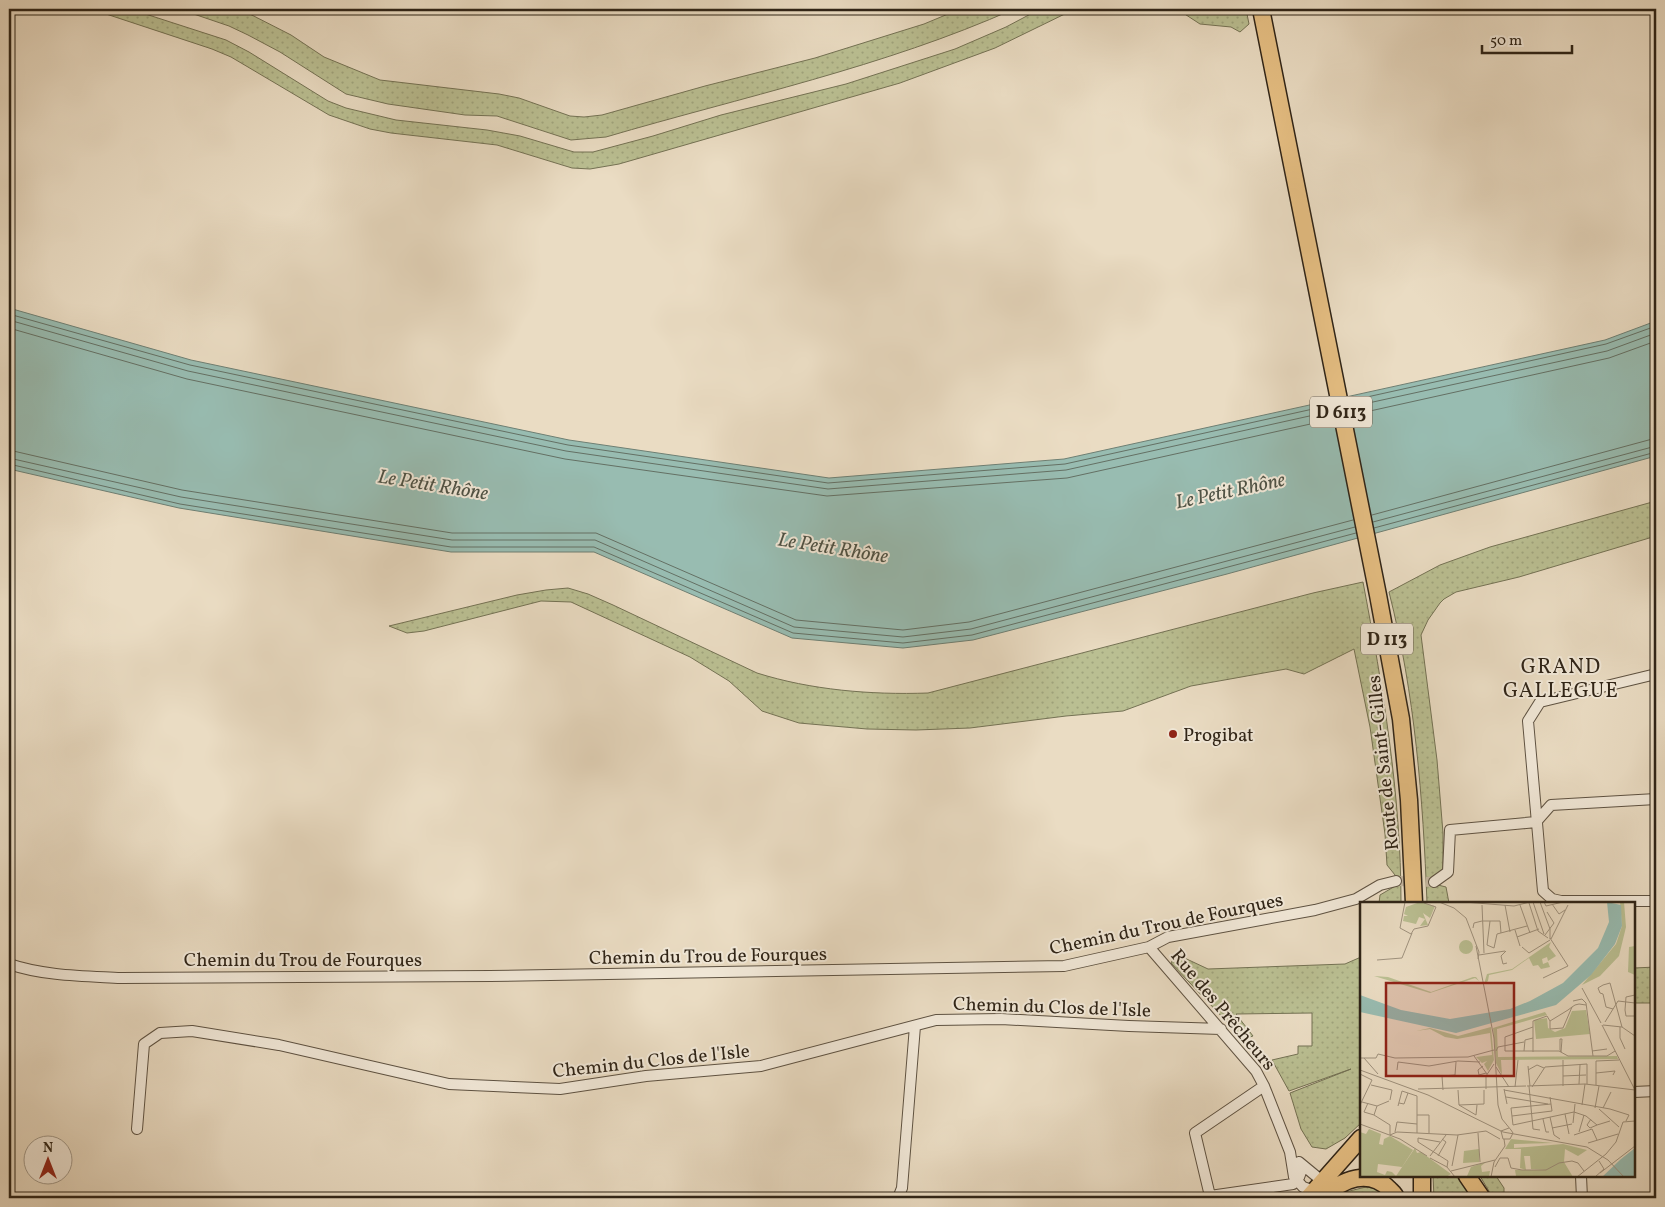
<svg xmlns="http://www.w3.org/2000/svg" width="1665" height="1207" viewBox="0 0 1665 1207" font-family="Vollkorn,serif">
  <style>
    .grass { fill: url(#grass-dots); stroke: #747254 }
    .water { fill: #98bcb1; stroke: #6e7f73 }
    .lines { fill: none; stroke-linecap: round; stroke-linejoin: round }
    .shore { stroke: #647064; stroke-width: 1 }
    .street-tunnel { stroke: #c5b7a1; stroke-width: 10; stroke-dasharray: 10 5; stroke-linecap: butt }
    .street-casing { stroke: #5e5242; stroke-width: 12 }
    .primary-casing { stroke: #2f2417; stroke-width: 19 }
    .street { stroke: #f1e8d8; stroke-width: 10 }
    .primary { stroke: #e5be82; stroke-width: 16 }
    .poi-dot { fill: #8f2418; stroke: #f1e8d8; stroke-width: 2 }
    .labels { text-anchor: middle; stroke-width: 4; stroke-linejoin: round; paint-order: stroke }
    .shield { fill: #f1e8d8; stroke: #695f51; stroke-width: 1 }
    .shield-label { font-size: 18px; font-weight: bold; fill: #2f2417 }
    .poi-label { font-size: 19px; fill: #2f2417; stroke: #f1e8d8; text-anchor: start }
    .street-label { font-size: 19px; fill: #2f2417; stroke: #f1e8d8 }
    .water-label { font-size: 20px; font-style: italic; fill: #4e5245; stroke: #f1e8d8 }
    .quarter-label { font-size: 21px; letter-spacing: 1px; fill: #2f2417; stroke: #f1e8d8 }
    .inset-road { fill: none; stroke: #9f927e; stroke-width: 1 }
    .view { fill: #8f2418; fill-opacity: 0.15; stroke: #8f2418; stroke-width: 2.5 }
    .inset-edge { fill: none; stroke: #2f2417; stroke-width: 2.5 }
  </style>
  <defs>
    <pattern id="grass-dots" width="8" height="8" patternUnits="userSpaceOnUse" patternTransform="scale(1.25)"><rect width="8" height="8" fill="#babf92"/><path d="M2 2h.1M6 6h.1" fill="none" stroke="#a0a47d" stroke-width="1.8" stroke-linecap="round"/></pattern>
  </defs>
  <rect width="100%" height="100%" fill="#eadcc3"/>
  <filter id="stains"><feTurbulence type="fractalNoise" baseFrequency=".004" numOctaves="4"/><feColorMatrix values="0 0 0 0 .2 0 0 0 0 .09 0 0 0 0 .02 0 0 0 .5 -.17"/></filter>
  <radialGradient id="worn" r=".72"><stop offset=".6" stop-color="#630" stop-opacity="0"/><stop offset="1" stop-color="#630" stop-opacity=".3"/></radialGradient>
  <path class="grass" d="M91 9H130L226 40 249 52 328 101 346 108 396 120 487 130 520 136 574 152H593L653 136 721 115 846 84 955 49 1006 27 1040 9H1075L995 48 900 83 619 164 590 169 572 168 497 145 391 133 370 129 329 115 231 57 212 49Z
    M179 9H240L291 35 324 57 380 80 499 94 519 98 570 116 584 117 602 115 705 86 815 58 924 24 960 9H1014C884 67 742 97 606 137L571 140 497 116 465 115 388 104 346 94 280 52 248 35 229 26Z
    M1177 9H1246L1249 24 1240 32 1231 27 1200 24Z
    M1656 501V536L1519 577 1456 592 1444 599 1440 603 1428 620 1421 635 1437 760 1443 833V871L1434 884 1446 887 1449 903H1427C1423 798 1415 694 1389 592L1440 565 1490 547Z
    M1363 582C1383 688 1401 795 1401 903H1379L1380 895 1397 885 1395 875 1387 865 1385 834 1370 727 1354 649 1304 674 1286 669 1191 686 1123 711 1066 716 970 728 916 730 867 729 799 723 762 711 729 681 690 657 571 602 541 601 424 631 407 633 389 626 517 595 546 590 568 588 588 594 613 605 757 673C811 690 871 695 928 693L1313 593Z
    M1176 954 1208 969 1345 964 1361 957V1123L1345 1138 1326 1149 1312 1147 1301 1129 1290 1093 1351 1069 1289 1091 1272 1060 1298 1054V1046H1312V1013L1236 1014 1253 1036 1243 1039 1171 963Z
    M1656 967V1003H1634V968Z
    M1433 1176H1457L1473 1198H1434Z
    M1480 1176H1496L1504 1188V1198H1493Z
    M1366 1187 1380 1189 1387 1198H1337L1341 1193Z"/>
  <path class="water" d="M9 308 191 360 569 440 829 478 1064 459 1605 340 1656 321V456L1227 574 973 640 903 648 792 638 594 552H451L179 508 9 469Z"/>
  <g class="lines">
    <path class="shore" d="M9 314 190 365 568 445 828 483 1065 464 1331 405
      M9 320 188 371 566 451 828 489 1066 470 1332 411
      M9 328 187 379 565 459 827 496 1067 478 1333 419
      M1349 401 1606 344 1656 326
      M1350 407 1607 351 1656 333
      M1352 415 1609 358 1656 341
      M9 450 182 490 452 533H596L796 620 903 630 969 622 1353 520
      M9 458 181 497 452 540H595L794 627 903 637 971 629 1355 527
      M9 464 180 504 451 547H594L793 633 903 643 972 635 1356 533
      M1372 515 1656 438
      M1373 522 1656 446
      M1374 528 1656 452"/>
    <path class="street-tunnel" d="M1396 881 1434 882"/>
    <g class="street-casing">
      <path id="street" d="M1656 674 1540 702 1528 721 1543 891 1552 899 1561 901H1656
        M1434 882 1448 872 1450 830 1536 822 1551 805 1656 799
        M1149 947 1256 1071 1264 1086 1290 1152 1294 1177 1303 1187 1318 1192
        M9 964C44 976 84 976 121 978L490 976 1064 966 1149 947 1168 937 1315 910 1356 899 1380 885 1396 881
        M1264 1086 1195 1133 1210 1196 1293 1184C1300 1179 1302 1172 1301 1164
        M1634 1092 1656 1091
        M137 1129 144 1044 160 1033 192 1031 279 1045 449 1084 560 1089 646 1076 761 1066 936 1020 1001 1019 1129 1026 1221 1029
        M1299 1162 1322 1181 1325 1186
        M1581 1176 1582 1198
        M898 1198 902 1188 915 1026"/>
    </g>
    <g class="primary-casing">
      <path id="primary" d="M1261 9 1378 595 1401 719 1409 800 1414 903
        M1422 1176V1198
        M1467 1176 1482 1198
        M1308 1198 1361 1138
        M1325 1198C1341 1178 1370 1169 1389 1189 1392 1192 1395 1194 1396 1198"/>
    </g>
    <use href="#street" class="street"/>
    <use href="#primary" class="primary"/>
  </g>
  <circle class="poi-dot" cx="1173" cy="734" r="5"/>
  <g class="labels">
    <g class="shield">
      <rect x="1310" y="396.5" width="62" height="31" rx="4"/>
      <rect x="1361" y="623.5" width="52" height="31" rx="4"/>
    </g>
    <g class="shield-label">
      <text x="1341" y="418">D 6113</text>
      <text x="1387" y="645">D 113</text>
    </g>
    <g class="poi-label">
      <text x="1183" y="741">Progibat</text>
    </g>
    <g class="street-label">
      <text transform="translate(1382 763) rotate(-96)" y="7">Route de Saint-Gilles</text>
      <text transform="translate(1166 923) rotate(-12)" y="7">Chemin du Trou de Fourques</text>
      <text transform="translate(708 955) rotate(-1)" y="7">Chemin du Trou de Fourques</text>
      <text x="303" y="966">Chemin du Trou de Fourques</text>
      <text transform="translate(1052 1006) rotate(2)" y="7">Chemin du Clos de l'Isle</text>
      <text transform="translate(1224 1009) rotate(50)" y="7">Rue des Prêcheurs</text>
      <text transform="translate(651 1060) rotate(-6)" y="7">Chemin du Clos de l'Isle</text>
    </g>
    <g class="water-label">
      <text transform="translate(433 484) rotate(9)" y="7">Le Petit Rhône</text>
      <text transform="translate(1230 490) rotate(-12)" y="7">Le Petit Rhône</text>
      <text transform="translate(833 547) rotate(9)" y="7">Le Petit Rhône</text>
    </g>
    <g class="quarter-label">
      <text x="1561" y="673">GRAND<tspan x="1561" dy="24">GALLEGUE</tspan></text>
    </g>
  </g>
  <g transform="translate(1360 902)">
    <rect width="275" height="275" fill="#eadcc3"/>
    <path d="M60 0 75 4 70 16 63 11 68 23 60 24 65 17 59 15 56 22 43 19 44 14H48L44 12 46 5ZM99 45a7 7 0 1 1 14 0a7 7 0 1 1-14 0ZM191 40 189 45 196 54 188 59 187 55 182 57 183 62 188 60 190 65 181 67 178 63 173 64 169 56 152 68 129 73 128 79 124 82 127 72 152 67ZM275 44V73L268 70 269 45ZM14 74 28 75 71 90 113 75H116L119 79 115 76 70 91ZM185 110 187 113 137 127 138 155 257 154 258 157 141 158 142 173 136 161 133 126ZM131 125 134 158 128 169 124 162 127 159 122 161 116 155 132 153 130 131 97 137 85 135 70 127 56 129 70 126 98 134ZM9 227 21 232 19 242 23 243 24 237 30 234 53 248 42 265 18 262 17 270 25 273 27 269 32 270 36 274 55 246 57 251 61 250 91 272 86 275H0V230L6 232ZM151 237 193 241 154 242V246L203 242 227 248 218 254 205 247 204 260 213 275 156 274 155 268H186L171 267 170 254H164L166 268 160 266 161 247H145ZM119 247V260L103 261 104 249ZM126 260 121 264 122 270 130 269 129 274H107L111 265Z" fill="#babf92"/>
    <path d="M260 0H264L266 25 259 54 240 74 222 83 256 42 262 24Z" fill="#babf92"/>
    <path d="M226 108 230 132 176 137 174 118 187 116 188 126 195 130 205 126 212 109Z" fill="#babf92"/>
    <path d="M247 0 261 3 262 24 255 42 231 73 196 103 96 131 0 110V93L41 108 90 117 150 107 170 99 203 81 238 46 249 20ZM275 246V275H242L261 257Z" fill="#98bcb1"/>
    <path class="inset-road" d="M45 0 40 26 51 32 54 27 68 24 76 5 64 1M79 0 94 6 106 16 119 50 118 57M104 0 154 4 170 0M173 0 184 32M180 0 190 27V37M184 0 186 4 203 0M169 1 178 29 188 36M192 2 199 12 205 8M122 3 124 51M145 3 150 30M160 3 170 31M130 19 127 43 134 46 137 32 167 24M113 26 114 21 122 19H140L141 31M155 28 160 44M185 33 194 21 187 10M157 35 179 27M191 37 208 3M116 44 134 136 138 203 142 217 151 228 153 231 150 237H143L141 229 149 226M162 45 169 51 190 38M146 49 141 54 143 62 147 61M119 53 145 49M17 58 42 56 52 31M183 76 208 64 190 36M222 86 241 121M275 93 266 95 265 108 266 114H275M213 99 222 97 226 101 233 154M212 105 203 126 190 127V119L208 108 212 105 215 103 219 102 226 103M253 107 246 105 243 92 240 91 238 86 243 83 250 81 262 125M245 120 258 99 275 101M242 123 275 188M243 123 262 125 275 134M173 125 145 135V149H199L208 154H247L255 149M260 125V136L265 147M200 137H202L201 150 200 148ZM136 149 138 145 164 140M164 149 165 138 173 136M232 149 247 147M173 150V119L187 114 190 119M114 154 127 172M0 156H4L18 172M4 156H16L18 152 35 156 108 155 134 148M203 158V184M123 164 118 168 119 173 126 171M168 164 170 184M136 165 149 185M0 168 68 193 143 230 227 245 248 258 264 275M37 168 38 160 69 164 98 159 120 160M168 168 177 163 184 166M236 171 255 169 253 173M0 172 12 178 0 203M203 174 226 173M219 182 220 163M11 183 32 188 30 198M236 183V159L259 158M167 184 225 182 275 188M169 184 173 227 180 228M155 185 158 158M172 185 185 165 227 162V182M58 187 166 184M126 187V174L134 162M144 187 147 202M83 188 82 174 95 173 96 160M98 188 99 203 124 202V188M144 188 250 207 269 213 266 219M48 191 57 194V231M146 195 188 202M2 200 17 204 29 199M8 201 4 210 14 213M191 202 151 206 153 223 214 210 226 214 237 223 250 219M99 203 116 213 117 203M222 203 225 182M17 204 14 213 30 223V233L37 230 97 233 126 229 140 237M38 204 42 189 48 191 44 202 39 201M235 206 239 184M243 206 251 190M239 207 259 225M205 212 209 232M57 213H69V231M152 214 192 209 190 195M190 215 194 233 200 237M183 217 186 230H189M231 217 227 223 230 226 237 223M213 221 215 202M0 222 40 237 67 254M192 226 212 222M35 230 37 220 57 222M219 230 224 213M118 231 120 260M214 233 232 227 237 238M80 240 58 236V240L88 259 87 265M228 241 258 232M70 254 86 233M78 254 86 240 82 237M70 256 87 265 95 275M92 264 98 233M135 265 140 256H148L151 266 162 268H186L199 261 212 259 218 261 224 269M91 269 135 258M240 271 275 244M131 275 134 260 145 244 144 237M217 275 246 252 256 240 263 220 275 219M235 275 244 267 239 259"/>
    <path class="view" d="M26 81H154V174H26Z"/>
    <rect width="275" height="275" class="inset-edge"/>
  </g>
  <rect width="1665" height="1207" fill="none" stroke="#eadcc3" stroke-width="30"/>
  <rect x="10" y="10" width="1645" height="1187" fill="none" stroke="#2f2417" stroke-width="2.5"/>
  <rect x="15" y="15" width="1635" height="1177" fill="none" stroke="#2f2417"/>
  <g transform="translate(48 1160)"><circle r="24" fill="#f1e8d8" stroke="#a39a8b"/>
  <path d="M0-4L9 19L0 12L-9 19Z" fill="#8f2418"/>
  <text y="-8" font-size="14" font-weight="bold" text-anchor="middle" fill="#2f2417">N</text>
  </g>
  <path d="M1482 45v8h90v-8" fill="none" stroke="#2f2417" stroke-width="2.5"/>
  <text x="1490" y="45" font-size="15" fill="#2f2417" stroke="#f1e8d8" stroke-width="4" paint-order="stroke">50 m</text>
  <rect width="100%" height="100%" filter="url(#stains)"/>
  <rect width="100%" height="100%" fill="url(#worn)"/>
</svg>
